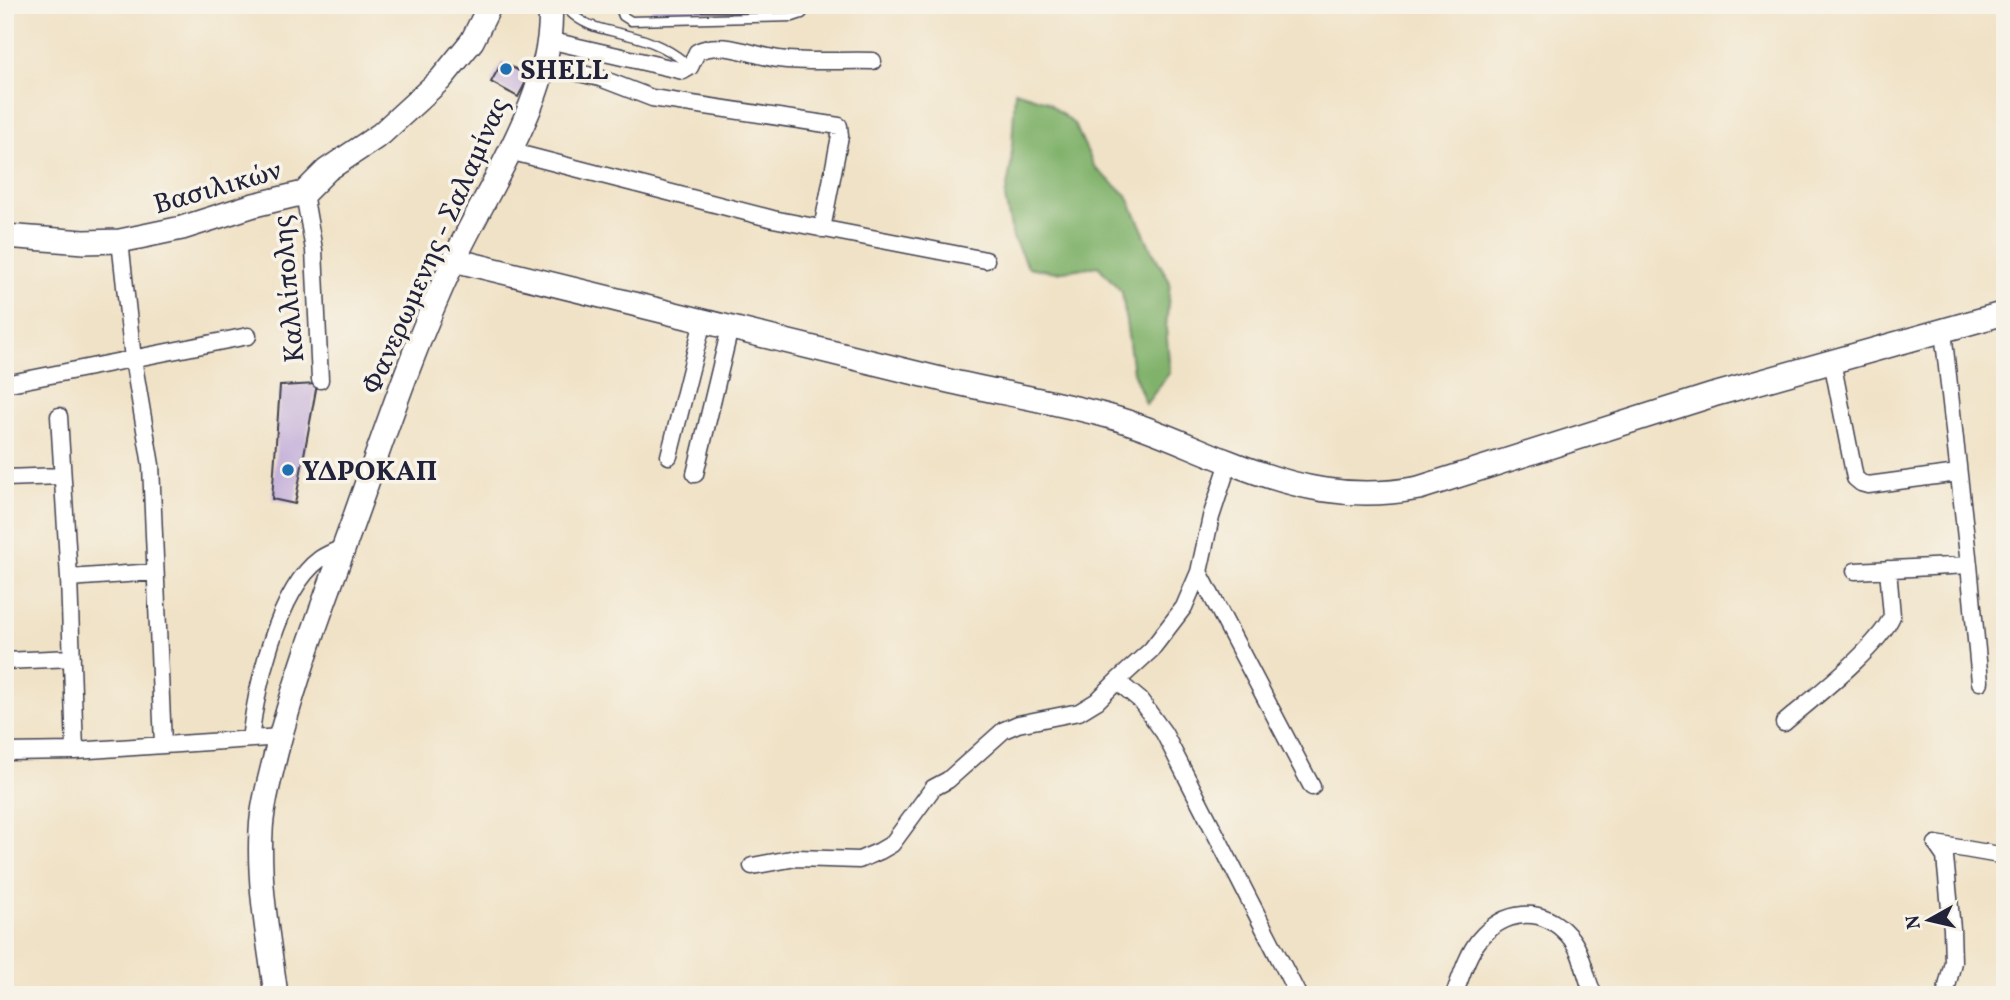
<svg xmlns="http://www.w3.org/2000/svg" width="2010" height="1000" viewBox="0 0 2010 1000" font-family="Vollkorn,serif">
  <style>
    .forest { fill: #81b26c; stroke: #526a54; stroke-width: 2 }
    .building { fill: #c5b1da }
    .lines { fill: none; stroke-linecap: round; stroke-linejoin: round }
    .lane-casing { stroke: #413f50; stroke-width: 11 }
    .street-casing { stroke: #413f50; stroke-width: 19 }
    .secondary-casing { stroke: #413f50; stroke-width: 26 }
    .lane { stroke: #fff; stroke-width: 8 }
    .street { stroke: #fff; stroke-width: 16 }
    .secondary { stroke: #fff; stroke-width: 23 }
    .poi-dot { fill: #1f6fb2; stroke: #f7f3e8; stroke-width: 2.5 }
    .labels { text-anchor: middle; stroke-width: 7; stroke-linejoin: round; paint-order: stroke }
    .poi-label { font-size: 28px; font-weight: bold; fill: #22223b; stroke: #f7f3e8; text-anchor: start }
    .street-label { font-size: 28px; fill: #22223b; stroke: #f7f3e8 }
  </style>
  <rect width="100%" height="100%" fill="#f7f3e8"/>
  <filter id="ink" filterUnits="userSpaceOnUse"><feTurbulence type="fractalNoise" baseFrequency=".0143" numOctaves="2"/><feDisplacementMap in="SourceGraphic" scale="14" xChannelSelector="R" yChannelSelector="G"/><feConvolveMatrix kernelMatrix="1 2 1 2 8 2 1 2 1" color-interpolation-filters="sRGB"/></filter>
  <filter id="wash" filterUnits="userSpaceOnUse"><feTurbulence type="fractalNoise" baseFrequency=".00686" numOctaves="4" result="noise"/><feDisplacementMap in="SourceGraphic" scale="28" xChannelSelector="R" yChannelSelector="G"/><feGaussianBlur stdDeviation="1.57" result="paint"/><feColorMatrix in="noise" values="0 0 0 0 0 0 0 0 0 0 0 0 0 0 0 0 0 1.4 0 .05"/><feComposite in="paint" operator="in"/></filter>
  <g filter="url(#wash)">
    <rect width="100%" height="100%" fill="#f0e2c6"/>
    <path class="forest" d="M1015 91 1046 101 1075 125 1095 168 1127 195 1150 247 1170 282 1166 328 1170 372 1146 404 1133 372 1122 292 1098 266 1056 272 1028 267 1013 238 1005 198 1011 165Z"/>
    <g id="blocks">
      <path class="building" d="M651 5H777V12L651 11Z
        M502 62 529 76 518 97 491 82Z
        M317 384 295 504 272 499 280 386Z"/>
    </g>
  </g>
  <g filter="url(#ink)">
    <use href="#blocks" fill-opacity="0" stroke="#413f50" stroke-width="2"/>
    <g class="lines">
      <g class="lane-casing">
        <path id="lane" d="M571 5 568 10C585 28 605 29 627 35 650 40 674 51 690 67
          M619 5 623 16 631 21 793 17 802 14 809 5
          M567 10 616 5"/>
      </g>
      <g class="street-casing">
        <path id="street" d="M548 40 683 71 690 67 697 52C721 39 754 56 778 59 809 63 842 60 873 61
          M544 65 600 78 652 98 839 126 840 136 822 229
          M509 151 773 219 986 260
          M304 193 314 250 320 380
          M120 241 133 359 151 465 163 744
          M1943 331 1969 565 1980 682
          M1832 361 1855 478 1861 483 1868 485 1958 473
          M5 384 248 336
          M59 416 69 578 75 751
          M669 456 703 321
          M1229 462 1211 517 1199 572 1184 607 1151 650 1117 681 1140 700 1164 733 1298 995
          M695 474 730 328
          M5 478 62 476
          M1855 571 1969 565
          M1199 572 1312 787
          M69 578 155 572
          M5 661 72 658
          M1784 723C1812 699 1878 648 1892 616L1888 569
          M250 739C256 690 277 590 320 559 327 554 336 551 344 547
          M5 752 75 751 281 737
          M1936 844 1945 857 1952 929 1953 962 1945 995
          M1936 844 2005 856
          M752 866 796 858 859 860 880 851 892 844 933 788 948 780 1004 730 1018 724 1079 712 1097 701 1117 681
          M1454 995C1461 977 1467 955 1479 940 1504 910 1541 905 1568 935 1584 952 1584 976 1594 995"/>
      </g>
      <g class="secondary-casing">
        <path id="secondary" d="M5 236 84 242 120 241 182 228 254 205 304 193 327 170 381 134 441 79 472 41 490 5
          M454 260C615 299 775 339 936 378 994 392 1053 401 1111 417 1152 428 1190 447 1229 462 1294 488 1350 501 1419 488L1713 395 2005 313
          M276 995C269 941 258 886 261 831 262 805 270 779 276 753 294 683 319 615 344 547 379 451 410 353 454 260 488 187 557 88 550 5"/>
      </g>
      <use href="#lane" class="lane"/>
      <use href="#street" class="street"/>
      <use href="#secondary" class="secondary"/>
    </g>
  </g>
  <g class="poi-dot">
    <circle cx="506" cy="69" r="7"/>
    <circle cx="288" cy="470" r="7"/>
  </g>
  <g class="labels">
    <g class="poi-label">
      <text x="520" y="79">SHELL</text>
      <text x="302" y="480">ΥΔΡΟΚΑΠ</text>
    </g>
    <g class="street-label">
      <text transform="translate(217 186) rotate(-16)" y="10">Βασιλικών</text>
      <text transform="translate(434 245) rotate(-66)" y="10">Φανερωμενης - Σαλαμίνας</text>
      <text transform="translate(287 289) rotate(-95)" y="10">Καλλίπολης</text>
    </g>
  </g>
  <rect width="2010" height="1000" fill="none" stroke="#f7f3e8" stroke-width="28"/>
  <g transform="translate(1929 920) rotate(262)" stroke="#f7f3e8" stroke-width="5" paint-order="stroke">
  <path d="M0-5L12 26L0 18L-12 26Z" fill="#22223b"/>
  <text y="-10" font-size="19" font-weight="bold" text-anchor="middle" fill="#22223b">N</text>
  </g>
</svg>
